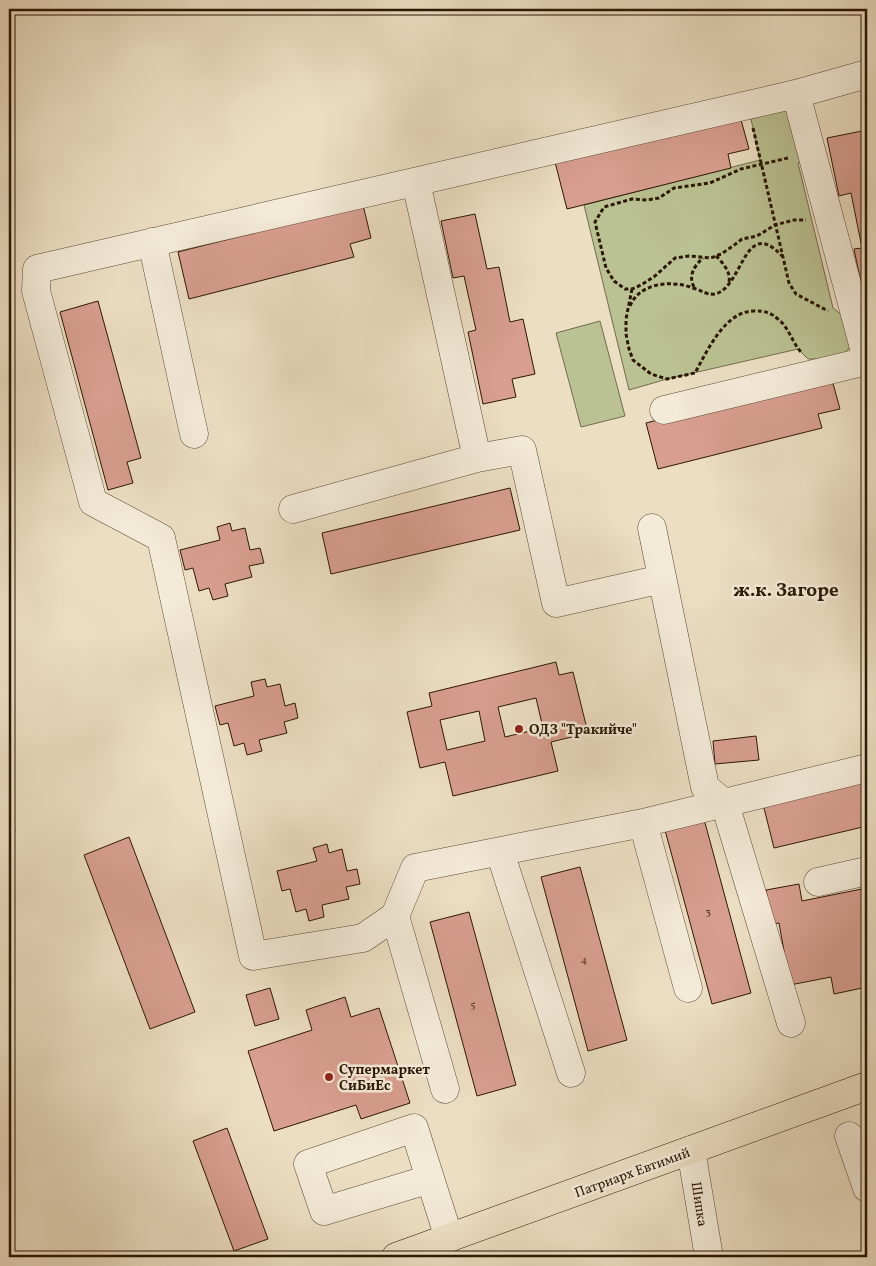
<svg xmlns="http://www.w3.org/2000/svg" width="876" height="1266" viewBox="0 0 876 1266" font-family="Vollkorn,serif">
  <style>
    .green { fill: #bac192; stroke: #726c4b }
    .building { fill: #d89e90; stroke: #2b1704; fill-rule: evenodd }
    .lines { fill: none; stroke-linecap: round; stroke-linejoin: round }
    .minor-casing { stroke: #5b4934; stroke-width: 29 }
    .major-casing { stroke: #2b1704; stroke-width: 29 }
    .path { stroke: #2b1704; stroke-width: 3; stroke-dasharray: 4 2.5; stroke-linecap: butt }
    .minor { stroke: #f3ead8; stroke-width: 28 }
    .major { stroke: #ecdec3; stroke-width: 28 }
    .poi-dot { fill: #8f2418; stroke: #f3ead8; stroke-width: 2 }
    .labels { text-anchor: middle; stroke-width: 5; stroke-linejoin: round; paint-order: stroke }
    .number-label { font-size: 11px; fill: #563927 }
    .poi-label { font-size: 14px; font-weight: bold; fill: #2b1704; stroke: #f3ead8; text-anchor: start }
    .street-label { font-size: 14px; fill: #2b1704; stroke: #f3ead8 }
    .district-label { font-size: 19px; font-weight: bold; fill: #2b1704; stroke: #f3ead8 }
  </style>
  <rect width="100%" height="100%" fill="#ecdec3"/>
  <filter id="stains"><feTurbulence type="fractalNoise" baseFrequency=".004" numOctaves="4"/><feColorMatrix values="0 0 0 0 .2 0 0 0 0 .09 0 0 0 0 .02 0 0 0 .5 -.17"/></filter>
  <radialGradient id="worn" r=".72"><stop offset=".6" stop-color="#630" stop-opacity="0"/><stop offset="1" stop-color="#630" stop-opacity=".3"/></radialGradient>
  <path class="green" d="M792 107 806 161 798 163 833 308 843 316 850 347 843 355 826 359H808L798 349 667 379 629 390 584 205 760 160 751 119Z
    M600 321 625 416 581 427 556 333Z"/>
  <path class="building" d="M740 116 749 149 728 154 731 168 567 209 555 162Z
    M862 131 867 158V312L854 249 862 248 851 193 839 196 827 138Z
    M363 205 371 238 350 244 354 257 189 299 178 252Z
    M475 214 487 269 499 267 510 322 523 319 535 374 512 379 516 397 483 404 468 332 476 330 464 276 453 278 441 221Z
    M98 301 141 458 127 462 133 483 108 490 60 312Z
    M831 376 840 409 818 414 822 428 658 469 646 423Z
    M510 488 520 530 331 574 322 533Z
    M230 523 232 531 245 528 250 550 260 548 264 563 249 566 252 577 225 584 228 596 213 600 209 588 199 591 193 568 185 570 180 550 220 540 217 527Z
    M556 662 559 675 573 672 588 733 551 742 558 771 453 796 445 762 420 768 407 712 432 706 429 693ZM536 698 543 728 505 737 498 707ZM479 711 485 741 447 750 440 720Z
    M265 679 267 687 280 684 285 706 295 703 298 718 284 722 287 733 259 740 262 751 247 755 244 743 234 746 228 723 220 725 215 706 254 696 251 682Z
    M756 736 759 760 715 764 713 741Z
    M867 778V826L774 848 763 804Z
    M9 802H10L15 831 9 832Z
    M704 819 751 993 712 1004 665 830Z
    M129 837 195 1012 150 1029 84 855Z
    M327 844 329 853 342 849 347 871 357 869 360 884 346 887 349 899 322 905 324 917 309 921 306 909 296 912 290 889 282 891 277 871 317 861 313 848Z
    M580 867 627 1040 588 1051 541 877Z
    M799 884 802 901 867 888V987L834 994 831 977 790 985 779 923 772 924 766 890Z
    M469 912 516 1085 477 1096 430 922Z
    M270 988 279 1019 255 1026 246 995Z
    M345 997 351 1017 379 1008 410 1103 361 1119 356 1105 274 1131 248 1051 312 1030 306 1010Z
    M227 1128 268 1239 234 1251 193 1141Z"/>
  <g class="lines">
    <g class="minor-casing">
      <path id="minor" d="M867 74 796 94 37 269 36 291 93 502 161 538 253 956 363 938 395 916 415 868 643 823 867 768
        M796 94 867 359
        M416 182 477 458
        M152 242 194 434
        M664 410 867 361
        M293 509 477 458 522 450 556 603 662 579
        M652 528 705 787 725 804 791 1023
        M643 823 688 988
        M500 852 571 1073
        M818 882 867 871
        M395 916 445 1089
        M849 1136 867 1188
        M691 1150 709 1257
        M430 1179 324 1211 308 1164 414 1128 449 1238"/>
    </g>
    <g class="major-casing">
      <path id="major" d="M396 1257 867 1086"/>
    </g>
    <path class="path" d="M753 128 789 283 796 294 828 311
      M788 158 741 169 710 183 674 188 659 198 647 200 632 199 604 207 595 222 606 268 614 281 625 289H632L641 285 655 276 675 258 689 256 711 258 721 254 733 246 742 239 757 236 775 225 794 220H806
      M716 256C723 263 731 272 729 282
      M694 287C688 276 694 266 703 258
      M632 289 626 319V334L629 349 633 360 651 374 667 379 695 373C707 351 725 311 754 311 766 311 770 312 779 320 789 328 792 342 801 352
      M630 306C640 282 672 280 693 288 701 290 706 295 715 294 743 288 744 215 782 256"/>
    <use href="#minor" class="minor"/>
    <use href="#major" class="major"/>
  </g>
  <g class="poi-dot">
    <circle cx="519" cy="729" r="5"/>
    <circle cx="329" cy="1077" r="5"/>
  </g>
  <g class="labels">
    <g class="number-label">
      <text x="708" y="915">3</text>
      <text x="584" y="963">4</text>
      <text x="473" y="1008">5</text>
    </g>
    <g class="poi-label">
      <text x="529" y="734">ОДЗ "Тракийче"</text>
      <text x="339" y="1074">Супермаркет<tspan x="339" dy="16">СиБиЕс</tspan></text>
    </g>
    <g class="street-label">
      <text transform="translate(632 1172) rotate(-20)" y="5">Патриарх Евтимий</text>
      <text transform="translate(700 1204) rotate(81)" y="5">Шипка</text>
    </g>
    <g class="district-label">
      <text x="786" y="596">ж.к. Загорe</text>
    </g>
  </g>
  <rect width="876" height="1266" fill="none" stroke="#ecdec3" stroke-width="30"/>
  <rect x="10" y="10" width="856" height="1246" fill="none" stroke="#2b1704" stroke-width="2.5"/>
  <rect x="15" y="15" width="846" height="1236" fill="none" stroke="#2b1704"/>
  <rect width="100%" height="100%" filter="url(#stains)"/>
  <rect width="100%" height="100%" fill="url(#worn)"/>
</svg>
